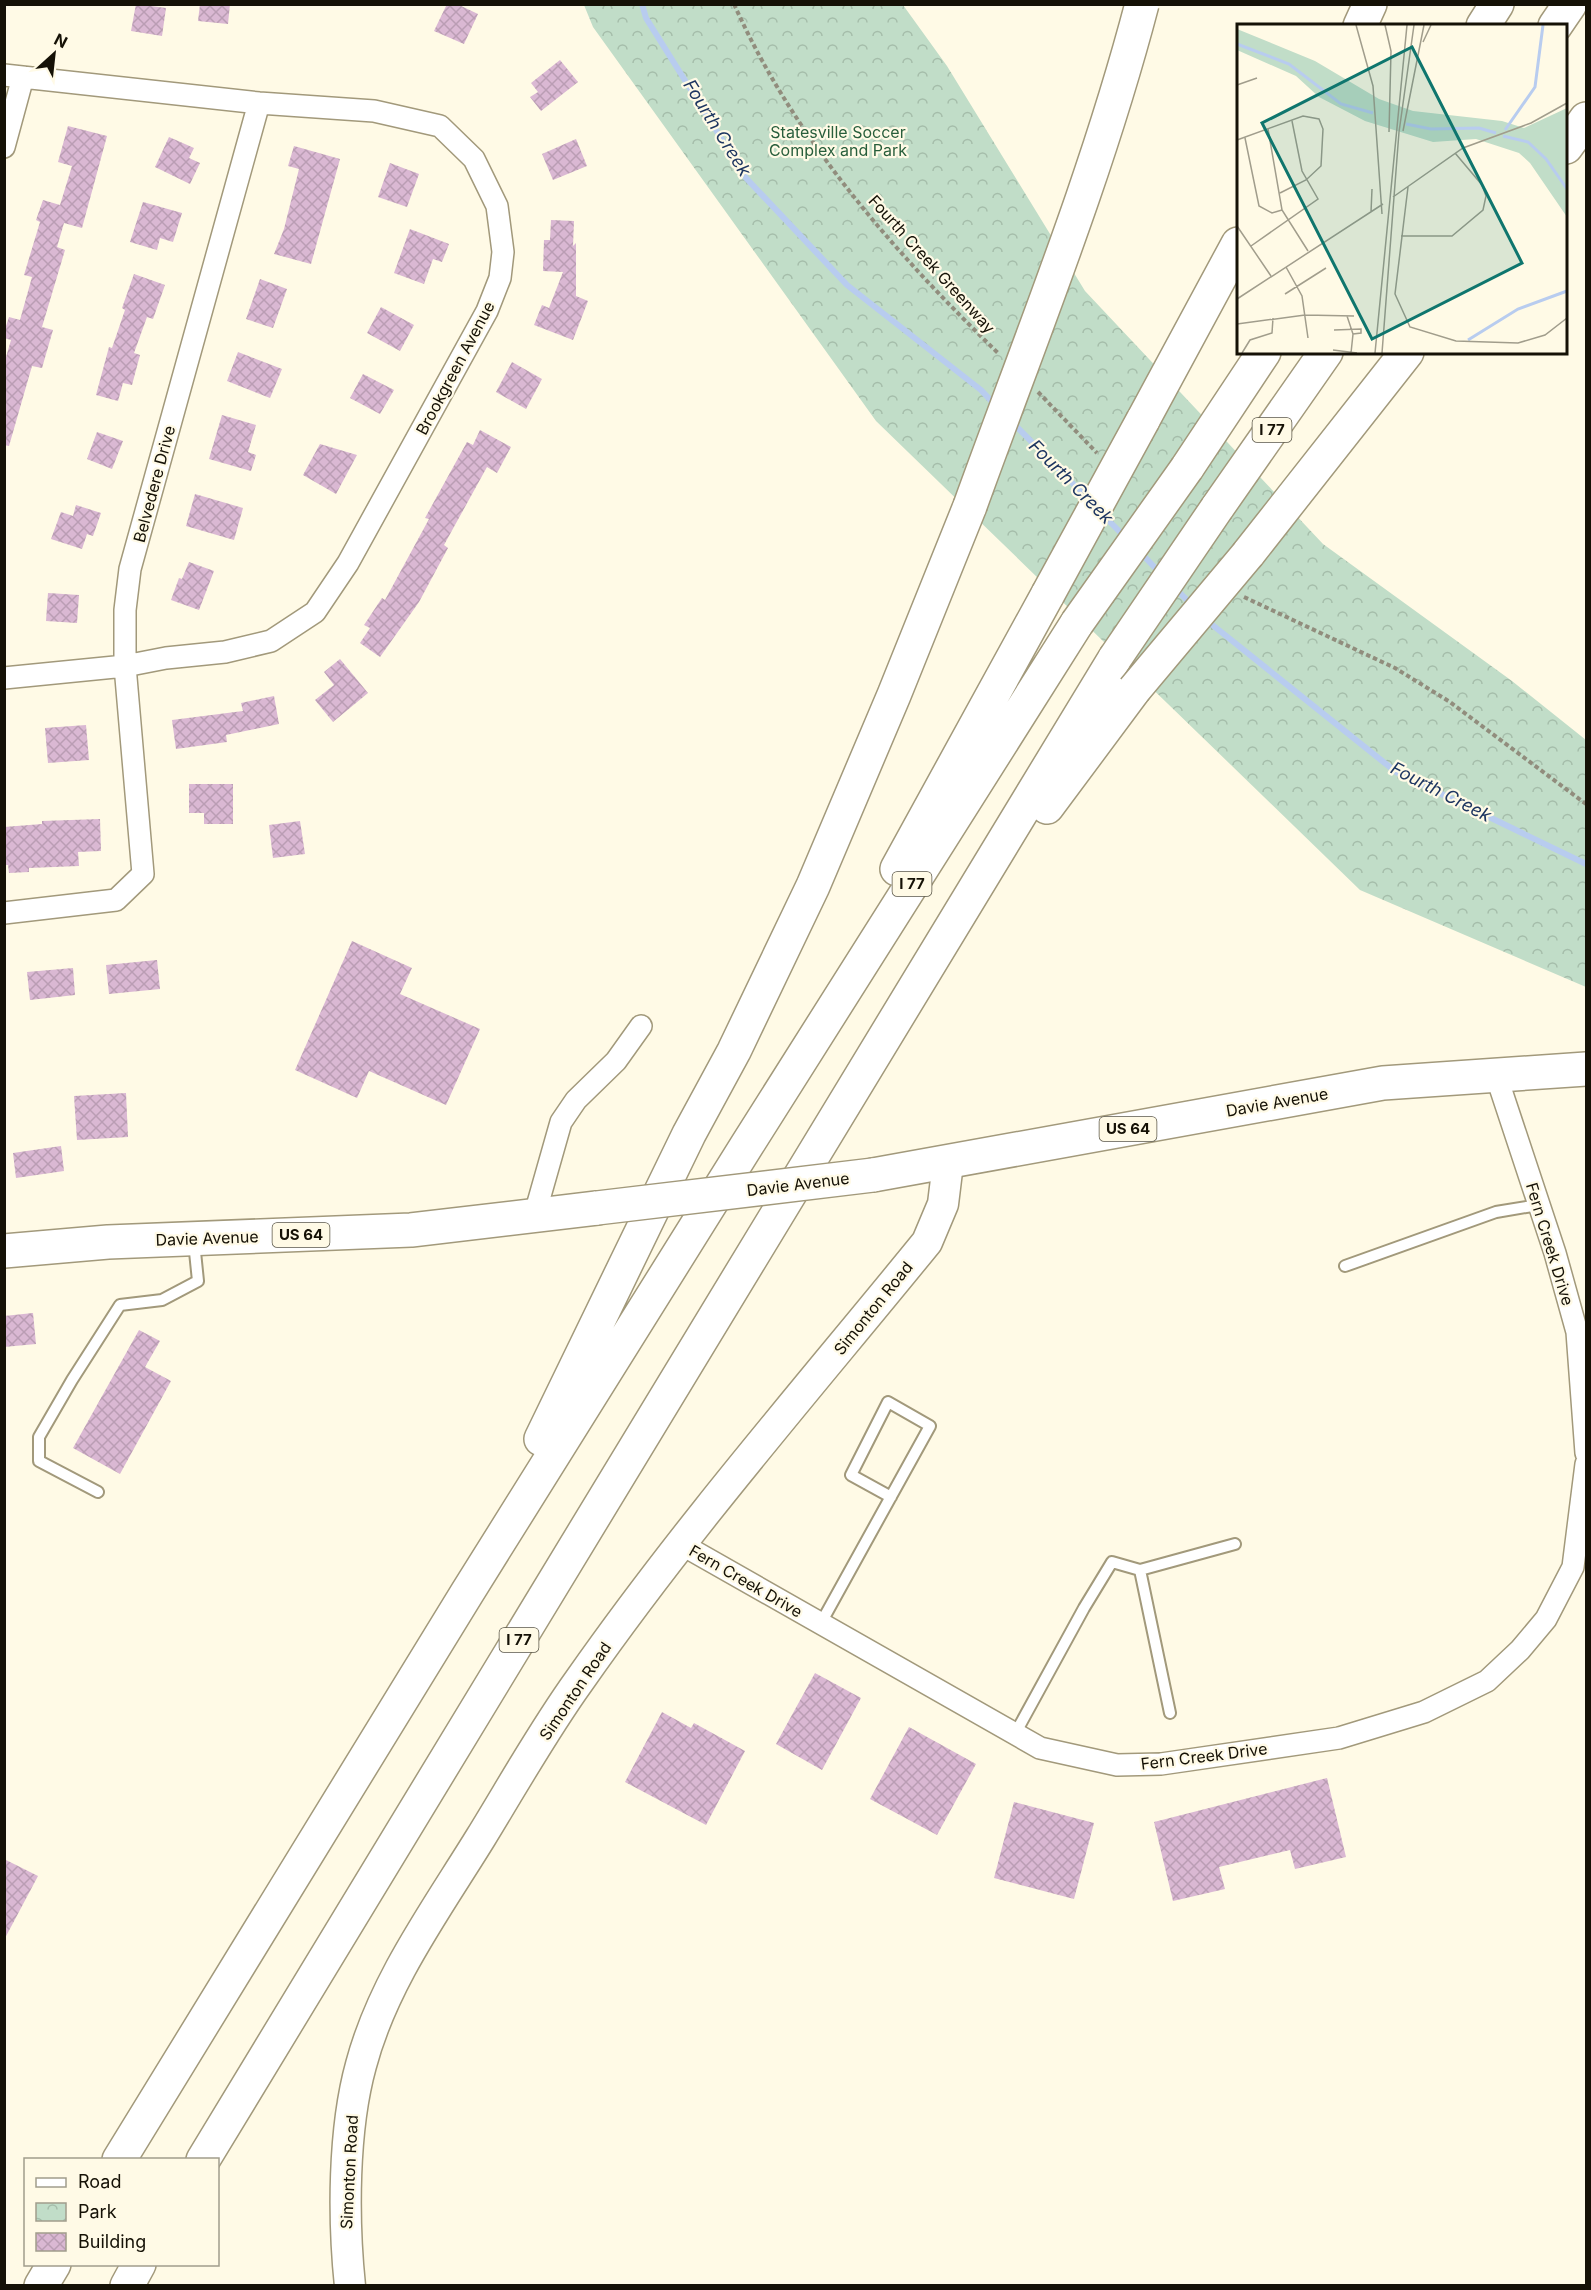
<svg xmlns="http://www.w3.org/2000/svg" width="1591" height="2290" viewBox="0 0 1591 2290" font-family="Inter,sans-serif">
  <style>
    .park { fill: url(#park-crowns) }
    .lines { fill: none; stroke-linecap: round; stroke-linejoin: round }
    .stream { stroke: #b8ccef; stroke-width: 6 }
    .building { fill: url(#building-cross-hatch) }
    .lane-casing { stroke: #a2997b; stroke-width: 14 }
    .street-casing { stroke: #a2997b; stroke-width: 24 }
    .secondary-casing { stroke: #a2997b; stroke-width: 33 }
    .primary-casing { stroke: #a2997b; stroke-width: 36 }
    .highway-casing { stroke: #a2997b; stroke-width: 36 }
    .path { stroke: #918d7d; stroke-width: 4; stroke-dasharray: 4.5 3; stroke-linecap: butt }
    .lane { stroke: #fff; stroke-width: 10 }
    .street { stroke: #fff; stroke-width: 21 }
    .secondary { stroke: #fff; stroke-width: 30 }
    .primary { stroke: #fff; stroke-width: 33 }
    .highway { stroke: #fff; stroke-width: 33 }
    .primary-bridge-casing { stroke: #a2997b; stroke-width: 36; stroke-linecap: butt }
    .highway-bridge-casing { stroke: #a2997b; stroke-width: 36; stroke-linecap: butt }
    .primary-bridge { stroke: #fff; stroke-width: 33 }
    .highway-bridge { stroke: #fff; stroke-width: 33 }
    .labels { text-anchor: middle; stroke-width: 4.5; stroke-linejoin: round; paint-order: stroke }
    .shield { fill: #fffae6; stroke: #5b5749; stroke-width: 1.5 }
    .shield-label { font-size: 15px; font-weight: bold; fill: #151106 }
    .park-label { font-size: 16px; fill: #285e3b; stroke: #fffae6 }
    .street-label { font-size: 16px; fill: #151106; stroke: #fffae6 }
    .water-label { font-size: 18px; font-style: italic; fill: #1e3661; stroke: #fffae6 }
    .inset-river { fill: none; stroke: #b8ccef; stroke-width: 3 }
    .inset-road { fill: none; stroke: #a19d8c; stroke-width: 1.5 }
    .view { fill: #0f766e; fill-opacity: 0.15; stroke: #0f766e; stroke-width: 3 }
    .inset-edge { fill: none; stroke: #151106; stroke-width: 3 }
  </style>
  <defs>
    <pattern id="park-crowns" width="20" height="18" patternUnits="userSpaceOnUse" patternTransform="scale(1.5)"><rect width="20" height="18" fill="#c1ddc8"/><path d="M2 6a3 3 0 1 1 6 0M12 15a3 3 0 1 1 6 0" fill="none" stroke="#a5bdaa"/></pattern>
    <pattern id="building-cross-hatch" width="8" height="8" patternUnits="userSpaceOnUse" patternTransform="scale(1.5)"><rect width="8" height="8" fill="#dab8d3"/><path d="M0 0l8 8M0 8l8-8" fill="none" stroke="#ba9db4"/></pattern>
  </defs>
  <rect width="100%" height="100%" fill="#fffae6"/>
  <path class="park" d="M584 5H903L947 66 1085 291 1323 544 1512 681 1586 740V987L1360 890 876 421 593 27Z"/>
  <g class="lines">
    <path class="stream" d="M642 4 646 18 746 178 847 285 981 390 996 406
      M1012 422 1089 500
      M1102 514 1125 537
      M1140 552 1160 573
      M1174 587 1192 605
      M1205 619 1396 772 1586 864"/>
  </g>
  <path class="building" d="M136 4 166 8 162 36 131 31Z
    M200 4H230L228 24 198 21Z
    M447 4H457L478 14 464 44 434 31Z
    M560 60 578 82 541 111 530 97 538 92 531 83Z
    M68 126 107 136 82 228 64 223 57 247 65 250 42 327 53 330 42 368 32 366 9 446 4 445V364L11 340 4 338V332L9 317 20 320 32 277 24 275 40 222 36 220 43 200 60 205 72 166 58 162Z
    M169 137 194 148 189 158 200 163 190 184 155 167Z
    M576 139 587 166 553 180 542 154Z
    M294 146 340 159 311 264 274 254 284 229 299 169 288 166Z
    M390 163 419 174 407 207 378 197Z
    M143 202 182 213 173 242 160 238 157 250 130 242Z
    M551 220 574 221 573 246 576 243V296L588 301 573 340 534 325 542 305 549 308 563 272 543 271 544 240H550Z
    M410 229 449 244 442 262 433 259 424 284 394 273Z
    M134 274 165 285 153 319 147 317 134 353 140 355 132 385 123 383 118 401 96 395 109 347 112 348 125 310 122 308Z
    M260 279 287 289 273 328 246 319Z
    M381 307 414 325 400 351 367 333Z
    M238 352 282 369 270 398 227 381Z
    M512 362 542 379 526 409 496 392Z
    M363 374 394 390 380 414 350 398Z
    M222 415 256 425 248 452 256 455 251 471 209 459Z
    M480 430 511 447 497 473 487 467 444 545 448 548 419 602 380 657 360 643 370 628 364 625 382 598 385 600 429 519 425 518 467 442 473 445Z
    M97 432 123 441 112 469 87 459Z
    M320 444 357 455 336 494 303 475Z
    M195 494 243 508 234 540 186 526Z
    M76 505 101 513 93 536 87 534 82 549 51 539 61 512 73 516Z
    M189 562 214 571 199 610 171 600 179 578 182 579Z
    M48 593 79 595 77 623 46 621Z
    M340 659 368 693 333 722 315 700 334 685 324 672Z
    M274 696 279 724 226 735 227 742 176 749 172 720 243 711 241 703Z
    M86 725 89 760 48 763 45 728Z
    M189 784H233V824H204V813H189Z
    M100 819 101 851 78 852 79 866 29 868V872L9 873 8 865H4V827L42 824V821Z
    M300 821 305 854 273 858 269 825Z
    M352 941 412 968 400 994 480 1029 446 1105 369 1071 357 1098 295 1070Z
    M157 960 160 989 109 994 106 965Z
    M73 968 75 995 30 1000 27 972Z
    M126 1093 128 1137 77 1140 74 1096Z
    M61 1146 64 1171 16 1178 13 1153Z
    M33 1313 36 1344 4 1347V1316Z
    M139 1330 160 1341 145 1367 171 1381 120 1474 73 1448Z
    M815 1673 861 1698 822 1770 776 1744Z
    M662 1712 691 1728 694 1723 745 1751 706 1825 625 1782Z
    M909 1727 976 1764 937 1835 870 1799Z
    M1327 1778 1346 1857 1295 1869 1290 1850 1219 1867 1225 1889 1173 1901 1154 1822Z
    M1014 1802 1094 1823 1074 1899 994 1878Z
    M4 1859 38 1876 4 1940Z"/>
  <g class="lines">
    <g class="lane-casing">
      <path id="lane" d="M1345 1266 1496 1212 1538 1205
        M98 1492 39 1461V1437L72 1380 120 1305 162 1300 198 1281 194 1242
        M1140 1570 1170 1713
        M821 1623 930 1426 888 1402 851 1475 891 1497
        M1015 1734 1084 1608 1112 1562 1140 1570 1235 1544"/>
    </g>
    <g class="street-casing">
      <path id="street" d="M4 75 259 103 374 111 440 126 474 159 497 206 503 252 500 278 487 311 348 563 315 612 271 641 225 652 166 658 125 666 4 678
        M4 147 23 77
        M4 913 116 900 143 874 125 666V610L130 569 259 103
        M1496 1075 1555 1253 1577 1332 1586 1453
        M534 1217 561 1122 576 1100 616 1061 641 1026
        M681 1544 1040 1748 1117 1765 1161 1764 1339 1738 1424 1712 1487 1681 1520 1650 1546 1619 1573 1567 1586 1464"/>
    </g>
    <g class="secondary-casing">
      <path id="secondary" d="M350 2286C343 2219 343 2130 361 2065 383 1982 436 1910 481 1837 513 1785 543 1731 579 1681 686 1528 809 1387 927 1242L943 1204 948 1163"/>
    </g>
    <g class="primary-casing">
      <path id="primary" d="M873 1175 1383 1083 1586 1069
        M4 1251 108 1242 411 1230 597 1208"/>
    </g>
    <g class="highway-casing">
      <path id="highway" d="M1360 26 1370 4
        M1483 26 1497 4
        M1555 26 1570 4
        M1566 147 1586 119
        M1143 420 1238 244
        M1187 468 1264 352
        M1217 508 1326 352
        M1248 554 1407 352
        M1047 807 1134 690
        M897 869 1048 594
        M541 1439 689 1134 734 1051 813 886 894 695 970 506
        M119 2160 467 1593 747 1145 1077 623
        M203 2160 1115 658
        M41 2286 54 2264
        M127 2286 139 2264"/>
    </g>
    <path class="path" d="M734 4C794 139 894 252 998 353
      M1038 392 1097 453
      M1244 597 1395 668 1450 702 1586 804"/>
    <use href="#lane" class="lane"/>
    <use href="#street" class="street"/>
    <use href="#secondary" class="secondary"/>
    <use href="#primary" class="primary"/>
    <use href="#highway" class="highway"/>
    <g class="primary-bridge-casing">
      <path id="primary-bridge" d="M597 1208 873 1175"/>
    </g>
    <g class="highway-bridge-casing">
      <path id="highway-bridge" d="M970 506C1030 340 1097 176 1142 4
        M1048 594 1143 420
        M1077 623 1187 468
        M1115 658 1217 508
        M1134 690 1248 554"/>
    </g>
    <use href="#primary-bridge" class="primary-bridge"/>
    <use href="#highway-bridge" class="highway-bridge"/>
  </g>
  <g class="labels">
    <g class="shield">
      <rect x="1252.5" y="418" width="39" height="24" rx="4.5"/>
      <rect x="892.5" y="872" width="39" height="24" rx="4.5"/>
      <rect x="1099.5" y="1117" width="57" height="24" rx="4.5"/>
      <rect x="272.5" y="1223" width="57" height="24" rx="4.5"/>
      <rect x="499.5" y="1628" width="39" height="24" rx="4.5"/>
    </g>
    <g class="shield-label">
      <text x="1272" y="435">I 77</text>
      <text x="912" y="889">I 77</text>
      <text x="1128" y="1134">US 64</text>
      <text x="301" y="1240">US 64</text>
      <text x="519" y="1645">I 77</text>
    </g>
    <g class="park-label">
      <text x="838" y="138">Statesville Soccer<tspan x="838" dy="18">Complex and Park</tspan></text>
    </g>
    <g class="street-label">
      <text transform="translate(932 264) rotate(48)" y="6">Fourth Creek Greenway</text>
      <text transform="translate(455 368) rotate(-62)" y="6">Brookgreen Avenue</text>
      <text transform="translate(154 484) rotate(-75)" y="6">Belvedere Drive</text>
      <text transform="translate(1277 1102) rotate(-10)" y="6">Davie Avenue</text>
      <text transform="translate(798 1184) rotate(-7)" y="6">Davie Avenue</text>
      <text transform="translate(207 1238) rotate(-2)" y="6">Davie Avenue</text>
      <text transform="translate(1550 1244) rotate(73)" y="6">Fern Creek Drive</text>
      <text transform="translate(873 1308) rotate(-51)" y="6">Simonton Road</text>
      <text transform="translate(746 1581) rotate(30)" y="6">Fern Creek Drive</text>
      <text transform="translate(575 1691) rotate(-56)" y="6">Simonton Road</text>
      <text transform="translate(1204 1756) rotate(-7)" y="6">Fern Creek Drive</text>
      <text transform="translate(349 2172) rotate(-87)" y="6">Simonton Road</text>
    </g>
    <g class="water-label">
      <text transform="translate(717 128) rotate(58)" y="6">Fourth Creek</text>
      <text transform="translate(1071 482) rotate(45)" y="6">Fourth Creek</text>
      <text transform="translate(1441 792) rotate(27)" y="6">Fourth Creek</text>
    </g>
  </g>
  <g transform="translate(1237 24)">
    <rect width="330" height="330" fill="#fffae6"/>
    <path d="M0 5 78 37 142 75 176 87 265 97 287 104 330 84V193L293 139 282 129 239 115 196 118 128 97 82 73 59 52 0 26Z" fill="#c1ddc8"/>
    <path class="inset-river" d="M0 20 52 40 104 80 136 89M169 100 194 105 242 104 259 109M268 106 298 63 306 1M266 112 291 118 309 135 330 165M231 316 281 285 330 267"/>
    <path class="inset-road" d="M119 1 136 62 145 190M148 1 154 27 152 108M186 18 194 1M0 61 20 54M31 105 45 186 71 227M166 107 187 1M8 114 22 182 35 189 45 186M0 116 66 92 82 95 86 105 84 142 69 156 43 169M171 163 158 270 173 303 219 317 281 319 308 311 330 294M156 173 226 124 294 99 330 79M134 188 135 165M0 202 34 252M164 212H215L246 186 249 172 245 161 218 129M14 222 81 175 65 147 55 97M49 243 65 272 71 314M48 270 89 244M0 275 146 180M110 292 116 310 114 329M0 300 68 291 117 292M97 306 124 305V309L116 310M96 326 120 329M5 329 13 316 35 309 36 294M138 329 170 1M145 329 162 108 177 1"/>
    <path class="view" d="M175 23 285 239 135 315 25 99Z"/>
    <rect width="330" height="330" class="inset-edge"/>
  </g>
  <rect width="1591" height="2290" fill="none" stroke="#151106" stroke-width="12"/>
  <rect x="24" y="2158" width="195" height="108" fill="#fffae6" stroke="#a19d8c" stroke-width="1.5"/>
  <rect x="36" y="2178" width="30" height="9" fill="#ffffff" stroke="#a19d8c" stroke-width="1.5"/>
  <text x="78" y="2188" font-size="18" fill="#151106">Road</text>
  <rect x="36" y="2203" width="30" height="18" fill="url(#park-crowns)" stroke="#a19d8c" stroke-width="1.5"/>
  <text x="78" y="2218" font-size="18" fill="#151106">Park</text>
  <rect x="36" y="2233" width="30" height="18" fill="url(#building-cross-hatch)" stroke="#a19d8c" stroke-width="1.5"/>
  <text x="78" y="2248" font-size="18" fill="#151106">Building</text>
  <g transform="translate(54 54) rotate(27)" stroke="#fffae6" stroke-width="4.5" paint-order="stroke">
  <path d="M0-4.5L10 22L0 15L-10 22Z" fill="#151106"/>
  <text y="-9" font-size="16" font-weight="bold" text-anchor="middle" fill="#151106">N</text>
  </g>
</svg>
